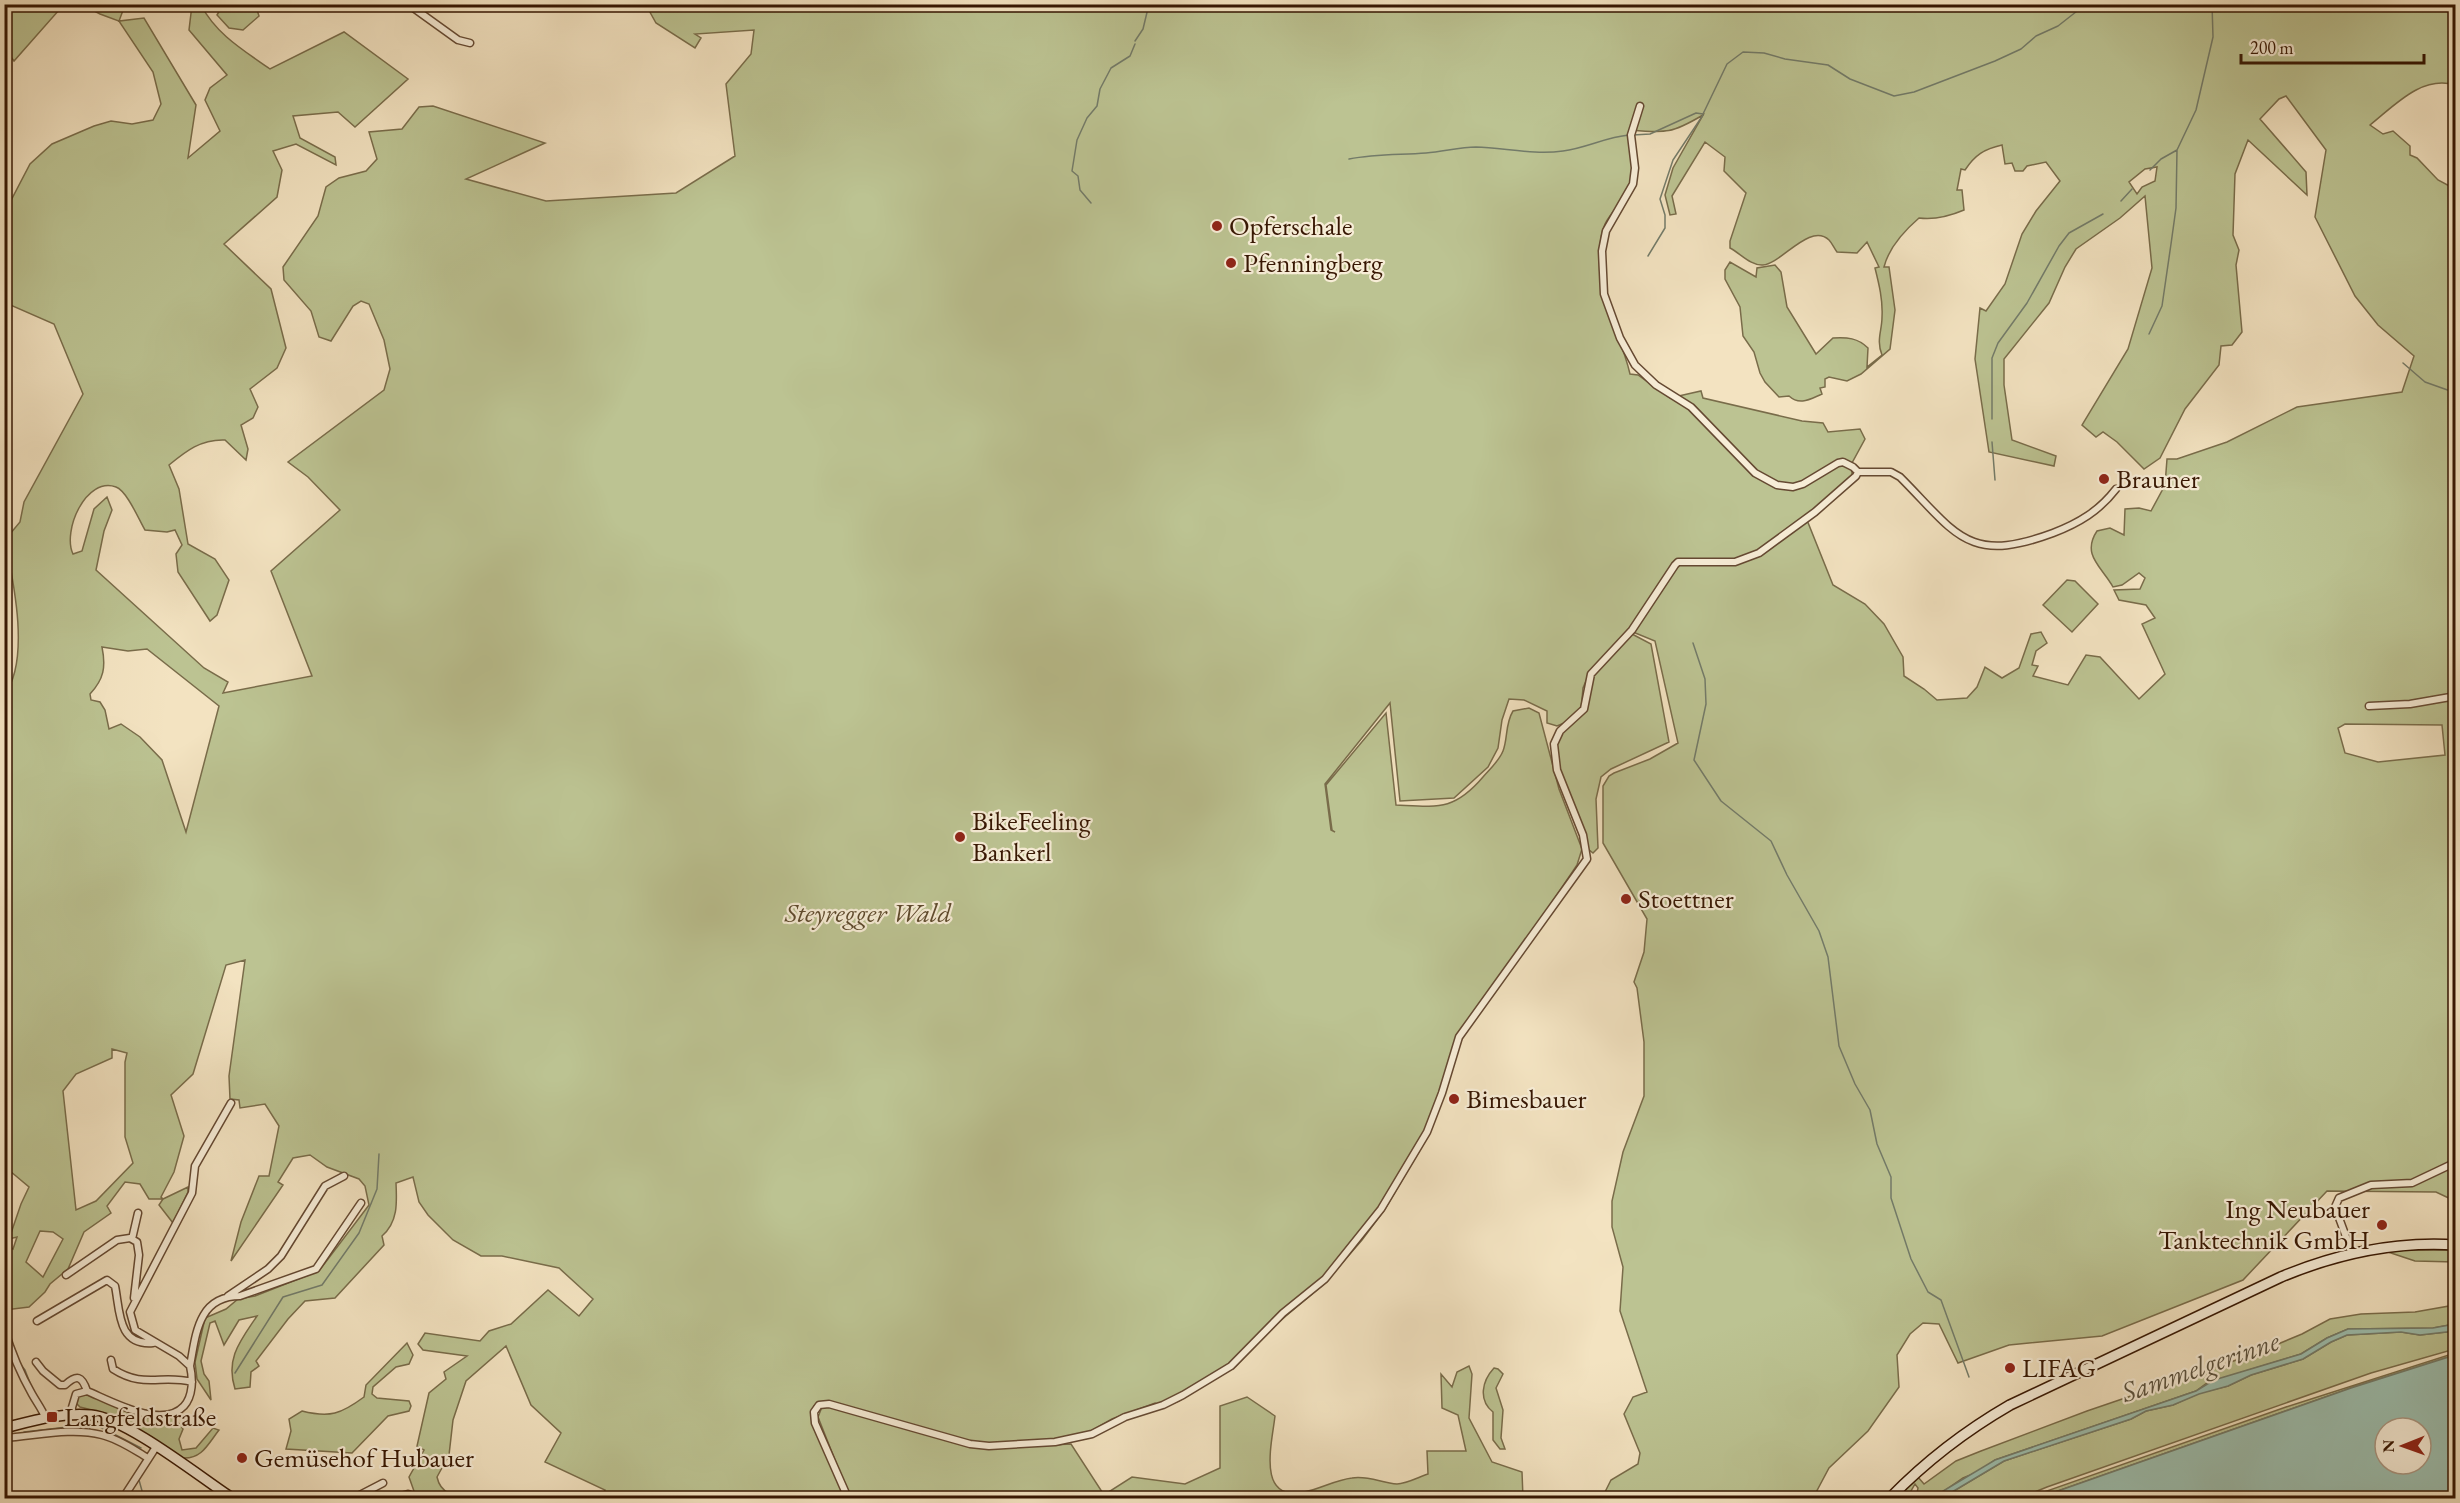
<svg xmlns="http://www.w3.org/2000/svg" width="2460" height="1503" viewBox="0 0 2460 1503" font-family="'EB Garamond',serif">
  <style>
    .green { fill: #bcc392; stroke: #796c4a; stroke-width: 1.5; fill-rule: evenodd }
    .water { fill: #9cbeae; stroke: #737b69; stroke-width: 1.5; fill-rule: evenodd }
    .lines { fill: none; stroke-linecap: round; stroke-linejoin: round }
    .stream { stroke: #737b69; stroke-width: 1.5 }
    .minor-casing { stroke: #654932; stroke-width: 9 }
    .secondary-casing { stroke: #361602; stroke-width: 12 }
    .minor { stroke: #f7edd7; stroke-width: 6 }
    .secondary { stroke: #f7edd7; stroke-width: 9 }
    .poi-dot { fill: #8f2418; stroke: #f7edd7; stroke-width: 2 }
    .labels { text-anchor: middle; stroke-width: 4.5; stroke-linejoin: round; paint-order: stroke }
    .poi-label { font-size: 27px; fill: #361602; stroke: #f7edd7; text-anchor: start }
    .park-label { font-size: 27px; font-style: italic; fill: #5e4a2d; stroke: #f7edd7 }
    .water-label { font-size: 28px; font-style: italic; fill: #5a513e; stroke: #f7edd7 }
  </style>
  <rect width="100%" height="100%" fill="#f3e3c1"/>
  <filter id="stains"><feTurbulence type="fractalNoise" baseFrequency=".00333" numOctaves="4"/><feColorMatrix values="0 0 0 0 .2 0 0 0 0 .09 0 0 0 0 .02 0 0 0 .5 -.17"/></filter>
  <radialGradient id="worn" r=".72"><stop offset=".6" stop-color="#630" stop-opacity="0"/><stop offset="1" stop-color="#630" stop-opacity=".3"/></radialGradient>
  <path class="green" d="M4 5 5 4 68 5 59 10 14 61 5 49Z
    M83 5H125L119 21 144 18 196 105 188 158 220 131 205 100 210 88 227 75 189 30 192 5H201C216 34 243 50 270 69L344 32 408 79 355 127 338 112 293 116 300 138 335 157 336 165 296 144 273 151 282 170 277 197 224 244 271 289 286 348 277 368 250 389 258 407 253 418 241 425 248 449 246 460 225 440C201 439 186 451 169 465L179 489 188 544 215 559 229 580 217 615 210 621 178 572 176 554 182 545 175 530 167 532 145 530C139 520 127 491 116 487 86 476 62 531 73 554L82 551 94 509 107 497 112 510 104 531 96 570 204 668 228 682 223 693 312 676 271 571 340 510 308 477 288 462 384 390 390 369 384 340 369 304 361 301 353 306 331 341 319 337 311 311 284 280 283 267 318 216 326 187 339 178 366 171 377 159 369 132 402 129 419 107 433 106 545 143 466 179 546 201 676 193 735 156 726 84 751 54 754 30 695 34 701 38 695 48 656 23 646 5H2455V85C2422 75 2395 105 2370 125L2383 134 2393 131 2410 146V155L2417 158 2438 180 2455 189V1201L2436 1192 2327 1191 2243 1280 2102 1336 2009 1345 1958 1363 1939 1324 1923 1323 1910 1334 1897 1355 1899 1387 1868 1431 1829 1468 1813 1498H1602L1611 1480 1638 1464 1640 1453 1624 1414 1633 1397 1647 1392 1620 1311 1623 1267 1612 1227V1201L1623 1152 1644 1096V1042L1637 988 1634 982 1644 952 1647 919 1603 843V786L1609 776 1614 773 1650 759 1678 743 1655 641 1628 630 1589 674 1583 688 1581 711 1569 721 1557 726 1547 723V711L1524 700 1509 699 1502 720 1498 748 1488 767 1454 798 1400 801 1390 703 1325 784 1331 830 1335 832 1332 830 1326 785 1386 713 1396 805C1438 807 1454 811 1483 777 1490 769 1499 761 1503 751 1508 738 1505 724 1513 711L1529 708 1539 713 1559 789 1582 849 1577 865 1464 1033 1424 1143 1385 1209 1362 1240 1324 1284 1269 1330 1236 1366 1179 1401 1162 1408 1155 1403 1112 1419 1091 1431 1067 1438 989 1445 953 1437 824 1401 814 1406 812 1424 846 1498H583V1496L601 1497 605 1490 545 1462 561 1433 531 1405 506 1346 466 1381 453 1420 449 1455 437 1477C441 1496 457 1496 473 1498H427L415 1494 409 1477 424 1450 417 1446 429 1393 446 1379 444 1372 467 1356 423 1350 418 1344 425 1333 480 1341 489 1331 511 1324 548 1290 579 1316 593 1299 559 1268 502 1256H481L453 1240 428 1215 419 1202 413 1177 396 1183C397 1203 398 1222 382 1236L384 1245 335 1298 305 1301 288 1319 256 1361 259 1366 251 1372 250 1387 235 1389C225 1358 241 1340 257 1316L239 1320 224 1345 215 1321 210 1323 201 1361 204 1374 209 1381 211 1400 197 1379 195 1362 205 1318 226 1309 238 1299 255 1296 319 1271 369 1205 365 1186 359 1179 327 1167 310 1155 293 1158 278 1182 283 1185 231 1261 241 1222 259 1176H269L279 1126 265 1104 240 1108 239 1100 230 1099 229 1076 245 960 226 965 193 1074 171 1095 184 1136 174 1172 161 1197 163 1199 188 1187V1192L173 1223 159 1205 163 1199H149L140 1184 125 1182 107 1206 111 1213 84 1232 68 1269 50 1284 45 1292 29 1307 5 1310 4 1243 13 1249 17 1237 9 1239 21 1204 29 1187 4 1166V695C31 661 13 579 5 540L20 522 24 502 83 394 54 324 8 304 5 299V212L30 164 52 144 94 126 111 121 132 124 153 120 161 104 153 72 119 21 100 14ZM2286 96 2326 150 2315 217 2355 296 2378 325 2414 356 2402 392 2297 407 2227 442 2177 459H2167L2165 485 2151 511 2139 508 2125 509 2124 535 2110 528 2097 531C2081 555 2102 567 2113 587L2122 585 2139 573 2145 578 2140 589 2114 590 2119 600 2146 605 2155 618 2142 624 2165 674 2139 699 2100 657 2086 655 2068 685 2033 676 2038 666 2032 665 2036 651 2047 643 2041 632 2031 634 2019 668 2002 678 1985 667 1977 687 1967 698 1937 700 1924 689 1904 676 1903 657 1884 624 1865 604 1833 585 1807 520V516L1852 475V463L1865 439 1860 429 1828 432 1823 423 1802 421 1703 398 1701 391 1670 398 1638 375 1630 374C1620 330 1595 299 1600 250 1600 242 1602 231 1605 224 1612 210 1626 200 1631 185 1636 168 1630 148 1629 130 1666 133 1671 134 1703 115L1673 168 1665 195 1670 215 1676 214 1672 196 1705 142 1725 157 1724 171 1746 193 1730 241V248C1740 253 1751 266 1763 265 1781 264 1810 222 1829 240 1832 243 1834 248 1837 252L1857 253 1867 242 1879 267 1875 268C1879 284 1883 300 1882 317 1882 331 1876 340 1882 355L1867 367 1868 348C1858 338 1847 337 1833 338L1816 354 1787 307 1781 272 1775 265 1757 268 1756 277 1730 262 1725 270V279L1740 307 1743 336 1754 352 1760 373 1765 382 1779 397 1789 396C1800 406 1810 399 1822 394L1820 388 1825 387V379L1829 377 1847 381 1861 374 1890 349 1895 310 1889 267H1884C1889 247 1904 231 1919 218 1935 220 1950 216 1964 210L1962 190H1957L1961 169 1965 170C1975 155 1984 149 2002 145L2005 164 2012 163 2015 171H2023L2027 166 2046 162 2060 181 2036 211 2022 234 2005 284 1986 311 1980 308 1975 359 1989 452 2054 466 2056 456 2012 440 2004 385V359L2049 303 2065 267 2076 249 2120 218 2145 196 2152 268 2128 349 2082 425 2096 437 2103 432 2117 442 2144 469 2160 458 2185 409 2219 365 2221 346 2232 345 2242 332 2236 265 2239 250 2233 235 2235 174 2248 140 2307 195 2306 172 2260 119 2279 99ZM2157 167 2155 181 2142 187 2137 194 2129 182 2145 169ZM102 647 128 651 147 649 219 706 186 832 162 760 140 737 121 724 109 729 105 710 100 702 91 700 90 694C104 679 106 667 102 647ZM2345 724 2442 725 2445 755 2378 762 2345 753 2338 728ZM112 1049 127 1053 125 1062V1137L133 1163 96 1201 76 1210 63 1091 76 1074 112 1058ZM40 1231 53 1232 63 1239 43 1277 26 1262Z
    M223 5V4L266 5 263 7H256L259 16 243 30 229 28 217 15Z
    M2067 580 2075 581 2098 604 2072 632 2043 605Z
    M1632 634 1651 644 1669 742 1611 769 1601 777 1596 799 1598 848 1593 853 1588 849 1556 761V741L1562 732 1582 715 1586 709 1594 673Z
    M2407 1250H2455V1262L2415 1261 2388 1252Z
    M2455 1305V1324L2433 1328 2348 1329 2327 1338 2301 1354 2207 1383 2196 1391 1995 1460 1978 1472 1963 1478 1934 1498H1916L1918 1488 1915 1484 1911 1491 1912 1498H1897L1918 1477 1924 1484 1956 1461 1981 1451 2087 1411 2254 1354 2302 1334 2330 1319 2361 1314 2415 1312Z
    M2455 1331V1349L2371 1373 2047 1487 2020 1498H1942L2004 1461 2131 1419 2146 1411 2173 1405 2199 1393 2228 1386 2251 1375 2303 1359 2331 1342 2347 1335 2401 1332 2420 1335Z
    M407 1343 413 1355 409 1364 396 1367 373 1387 372 1394 377 1398 409 1401 411 1406 409 1411 388 1416 352 1453 286 1449 291 1431 289 1419 302 1411C330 1418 341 1414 364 1397L366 1385Z
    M2455 1353V1355L2351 1388 2038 1498H2027L2286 1407Z
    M1469 1366 1472 1374 1469 1418 1492 1462 1522 1472 1523 1498H850L818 1417 822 1407 831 1406 993 1448 1071 1444 1104 1495 1132 1477 1185 1484 1220 1468V1406L1247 1397 1275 1416C1272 1443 1256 1502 1304 1492 1320 1489 1335 1480 1352 1478 1367 1475 1382 1483 1397 1484 1406 1484 1419 1477 1428 1474L1427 1451H1466L1458 1415 1442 1408 1441 1374 1452 1387 1457 1372Z
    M1494 1368 1498 1369 1503 1374 1496 1388 1503 1410 1501 1438 1505 1449H1500L1493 1440V1412C1478 1400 1482 1381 1494 1368Z
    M83 1394C96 1396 106 1403 118 1408 135 1415 156 1419 174 1417L183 1429 179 1439 182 1450 196 1448 213 1428 219 1430C208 1444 202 1459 183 1458L115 1416 80 1407 77 1404 78 1397Z"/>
  <path class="water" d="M2455 1324V1331L2420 1335 2401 1332 2347 1335 2331 1342 2303 1359 2251 1375 2228 1386 2199 1394 2173 1405 2146 1411 2131 1419 2004 1461 1942 1498 1933 1497 1995 1460 2196 1391 2214 1380 2301 1354 2327 1338 2348 1329 2433 1328Z
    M2455 1355V1498H2038L2351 1388ZM2385 1428H2421V1464H2385Z"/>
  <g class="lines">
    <path class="stream" d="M1135 41 1143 29 1149 4
      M1633 135 1650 134 1696 113 1703 114 1727 64 1743 52 1764 53 1785 59 1828 65 1850 79 1894 96 1914 92 1995 61 2021 49 2036 36 2058 26 2086 4
      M1349 159C1376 154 1399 155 1426 153 1443 152 1459 147 1476 147 1505 148 1534 155 1563 151 1586 148 1606 137 1629 135
      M2150 170 2161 159 2177 150 2196 110 2213 37 2212 4
      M2121 201 2132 189
      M1091 203 1080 190 1078 176 1072 171 1077 140 1087 118 1097 106 1100 89 1111 68 1130 56 1135 44
      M1648 256 1665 228V215L1660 199 1673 160 1703 115
      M2149 334 2162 306 2171 244 2176 208 2177 150
      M2403 363 2425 382 2456 393
      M1992 419V358L1998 343 2027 303 2059 246 2069 233 2103 214
      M1992 442 1995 480
      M1693 643 1705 679 1706 704 1694 760 1721 801 1771 841 1787 875 1819 931 1828 957 1839 1046 1855 1084 1870 1110 1877 1144 1891 1177V1198L1911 1259 1928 1292 1941 1300 1969 1377
      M21 1365 25 1370 32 1388
      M235 1373 283 1297 322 1285 359 1233 377 1189 379 1154
      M24 1432 85 1425 100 1427 141 1448
      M139 1480 144 1498"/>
    <g class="minor-casing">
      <path id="minor" d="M408 4 458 40 470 43
        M1640 106 1631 135 1635 168 1633 184 1606 231 1602 251 1604 294 1620 338 1635 365 1656 385 1691 407 1755 473 1777 485 1793 487 1803 484 1838 463 1843 462 1853 467 1858 472H1891L1900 477C1956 533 1967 565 2053 533 2079 523 2099 511 2116 489
        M2369 706 2410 704 2456 696
        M132 1239 138 1213
        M2352 1253 2335 1207 2339 1198 2371 1185 2412 1183 2450 1165H2456
        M66 1275 117 1240 130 1238 137 1242 139 1255 134 1298
        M228 1296 268 1269 281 1256 325 1186 344 1176
        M37 1321 107 1280 115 1286C120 1310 117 1346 153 1343
        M4 1328C11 1351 20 1373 32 1394 37 1403 42 1409 46 1419
        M111 1360 113 1369C144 1389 161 1374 192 1382
        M36 1362 43 1371 60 1385H65C77 1374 82 1376 87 1391
        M190 1366C196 1334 198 1296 240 1296L316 1269 361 1203
        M70 1414 76 1394 87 1391C111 1401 162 1430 184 1406 193 1396 193 1379 190 1366L179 1356 135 1330 130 1312 192 1193 195 1166 231 1103
        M4 1438C36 1436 71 1427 102 1435 119 1439 134 1450 148 1458
        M4 1473 8 1498
        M356 1497 383 1483
        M123 1498 156 1447
        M393 1498 408 1494 422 1498
        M848 1498 815 1423 814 1412 819 1405 829 1404 970 1444 989 1446 1055 1442 1092 1434 1125 1417 1163 1405 1183 1395 1231 1366 1283 1313 1325 1279 1381 1209 1427 1132 1442 1093 1459 1037 1587 859 1583 835 1557 770 1554 744 1560 731 1584 709 1591 674 1632 630 1675 565 1678 562H1735L1759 553 1815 512 1856 476 1858 472"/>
    </g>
    <g class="secondary-casing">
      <path id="secondary" d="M4 1428C32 1421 62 1412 91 1415 126 1418 200 1477 232 1498
        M1890 1498C1926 1461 1965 1431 2010 1405L2281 1277C2336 1254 2395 1241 2456 1245"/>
    </g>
    <use href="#minor" class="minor"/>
    <use href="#secondary" class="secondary"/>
  </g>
  <g class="poi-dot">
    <circle cx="1217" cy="226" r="6"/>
    <circle cx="1231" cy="263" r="6"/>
    <circle cx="2104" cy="479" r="6"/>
    <circle cx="960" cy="837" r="6"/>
    <circle cx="1626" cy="899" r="6"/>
    <circle cx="1454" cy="1099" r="6"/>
    <circle cx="2382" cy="1225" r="6"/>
    <circle cx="2010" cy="1368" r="6"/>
    <rect x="46" y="1411" width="12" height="12" rx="3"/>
    <circle cx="242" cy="1458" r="6"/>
  </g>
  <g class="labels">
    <g class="poi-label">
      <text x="1229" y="235">Opferschale</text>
      <text x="1243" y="272">Pfenningberg</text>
      <text x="2116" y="488">Brauner</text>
      <text x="972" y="830">BikeFeeling<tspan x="972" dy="31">Bankerl</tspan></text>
      <text x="1638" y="908">Stoettner</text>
      <text x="1466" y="1108">Bimesbauer</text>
      <text x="2370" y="1218" text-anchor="end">Ing Neubauer<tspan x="2370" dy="31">Tanktechnik GmbH</tspan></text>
      <text x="2022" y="1377">LIFAG</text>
      <text x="64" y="1426">Langfeldstraße</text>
      <text x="254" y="1467">Gemüsehof Hubauer</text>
    </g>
    <g class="park-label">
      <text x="868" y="922">Steyregger Wald</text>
    </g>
    <g class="water-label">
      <text transform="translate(2200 1366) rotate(-19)" y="10">Sammelgerinne</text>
    </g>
  </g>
  <rect width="2460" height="1503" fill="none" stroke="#f3e3c1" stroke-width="24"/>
  <rect x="6" y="6" width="2448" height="1491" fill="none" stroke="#361602" stroke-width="3"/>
  <rect x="12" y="12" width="2436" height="1479" fill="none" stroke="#361602" stroke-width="1.5"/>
  <g transform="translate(2403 1446) rotate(269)"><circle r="28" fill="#f7edd7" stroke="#aa9782" stroke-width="1.5"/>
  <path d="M0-4.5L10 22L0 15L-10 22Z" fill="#8f2418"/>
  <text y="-9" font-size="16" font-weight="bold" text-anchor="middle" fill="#361602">N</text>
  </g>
  <path d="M2241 54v9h183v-9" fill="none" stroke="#361602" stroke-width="3"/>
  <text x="2250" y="54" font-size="18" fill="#361602" stroke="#f7edd7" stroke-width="4.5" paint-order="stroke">200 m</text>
  <rect width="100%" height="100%" filter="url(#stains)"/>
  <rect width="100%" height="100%" fill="url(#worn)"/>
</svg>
